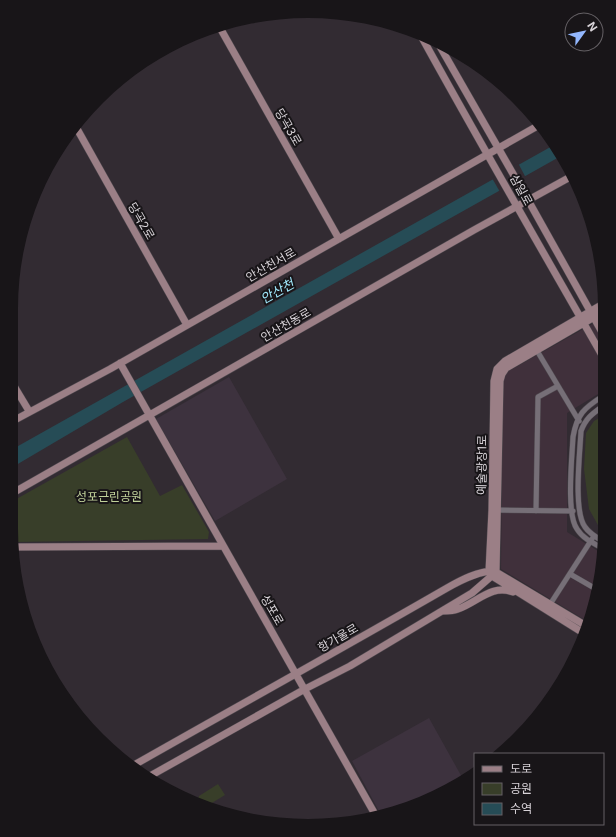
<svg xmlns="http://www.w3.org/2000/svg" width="616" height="837" viewBox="0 0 616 837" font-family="Inter,'Noto Sans KR',sans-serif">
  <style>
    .commercial { fill: #40303b }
    .built { fill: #3d323e }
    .green { fill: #383e29 }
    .water { fill: #264c56 }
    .pier { fill: #322b32 }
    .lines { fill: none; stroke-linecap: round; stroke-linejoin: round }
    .street-casing { stroke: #4f494f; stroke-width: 6 }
    .secondary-casing { stroke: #4f494f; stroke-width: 8 }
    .street { stroke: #766f77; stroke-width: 5 }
    .secondary { stroke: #9b7f86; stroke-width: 7 }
    .labels { text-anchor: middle; stroke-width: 4; stroke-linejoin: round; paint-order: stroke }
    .street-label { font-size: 12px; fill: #d8d3d8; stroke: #181518 }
    .park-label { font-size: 12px; fill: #c0d19a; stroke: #181518 }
    .water-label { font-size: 13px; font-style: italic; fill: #a1e9fd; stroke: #181518 }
  </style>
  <rect width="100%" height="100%" fill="#322b32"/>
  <path class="commercial" d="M603 318V391L567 413V532L603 554 590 623 501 569 503 374Z"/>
  <path class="built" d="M229 377 287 479 215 521 156 419Z
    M429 718 463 779 404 810 381 815 352 761Z"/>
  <path class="green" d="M603 416 604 530 599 527 589 509 584 469 586 433 594 421Z
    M127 437 160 496 182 485 209 532 208 539 13 542 11 529V502Z
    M218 784 225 795 207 806 197 802 199 796Z"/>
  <path class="water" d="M554 145 561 156 123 402 11 468V450Z"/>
  <path class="pier" d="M518 163 526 178 500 192 492 178Z"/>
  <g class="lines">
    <g class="street-casing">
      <path id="street" d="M536 349 579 421
        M603 396C584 408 577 414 573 437 572 458 566 514 577 529 583 539 595 544 604 549
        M603 406C592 414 586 418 581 431 580 452 573 511 585 527 589 533 597 538 604 542
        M495 510 573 511
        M536 511 538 397 558 386
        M570 574 596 589
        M549 606 592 539"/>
    </g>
    <g class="secondary-casing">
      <path id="secondary" d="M219 26 339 239
        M420 34C480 143 542 250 603 357
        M438 43 528 200 603 334
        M76 127 187 325
        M120 363 376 816
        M11 381 29 411
        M11 422 110 369 541 124
        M11 494 474 230 572 176
        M13 547 223 546
        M443 611C448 611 453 611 458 609 478 602 491 584 513 592
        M588 627 496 572 500 381 502 374 506 368 603 312
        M585 634 492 576 489 571 492 510 494 381 497 369 505 361 603 304
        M134 765C238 706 343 648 447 588 461 580 478 571 494 571
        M150 776 305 689 350 666 472 593 495 573"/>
    </g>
    <use href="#street" class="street"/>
    <use href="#secondary" class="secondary"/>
  </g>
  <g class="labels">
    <g class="street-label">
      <text transform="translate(288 127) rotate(60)" y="4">당곡3로</text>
      <text transform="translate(521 190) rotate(61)" y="4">삼일로</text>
      <text transform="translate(141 221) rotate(60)" y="4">당곡2로</text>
      <text transform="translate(271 265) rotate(-30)" y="4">안산천서로</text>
      <text transform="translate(286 325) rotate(-30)" y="4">안산천동로</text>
      <text transform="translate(482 465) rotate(-89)" y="4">예술광장1로</text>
      <text transform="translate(272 610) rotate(60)" y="4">성포로</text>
      <text transform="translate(338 638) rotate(-30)" y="4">항가울로</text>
    </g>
    <g class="park-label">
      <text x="109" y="501">성포근린공원</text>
    </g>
    <g class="water-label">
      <text transform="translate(277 291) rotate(-29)" y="5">안산천</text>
    </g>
  </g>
  <path d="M0 0H616V837H0ZM308 18H308A290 290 0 0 1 598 308V529A290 290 0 0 1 308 819H308A290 290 0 0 1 18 529V308A290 290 0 0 1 308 18Z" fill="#181518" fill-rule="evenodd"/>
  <rect x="474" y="753" width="130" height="72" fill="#181518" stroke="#656165"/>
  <rect x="482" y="766" width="20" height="6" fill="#9b7f86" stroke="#656165"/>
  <text x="510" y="773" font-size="12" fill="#d8d3d8">도로</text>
  <rect x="482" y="783" width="20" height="12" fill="#383e29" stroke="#656165"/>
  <text x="510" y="793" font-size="12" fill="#d8d3d8">공원</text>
  <rect x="482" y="803" width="20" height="12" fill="#264c56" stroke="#656165"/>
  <text x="510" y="813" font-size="12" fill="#d8d3d8">수역</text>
  <g transform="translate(584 32) rotate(57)"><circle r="19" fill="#181518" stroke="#656165"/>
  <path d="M0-3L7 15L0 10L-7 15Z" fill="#93b7fd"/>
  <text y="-6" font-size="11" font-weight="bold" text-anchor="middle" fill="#d8d3d8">N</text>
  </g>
</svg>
